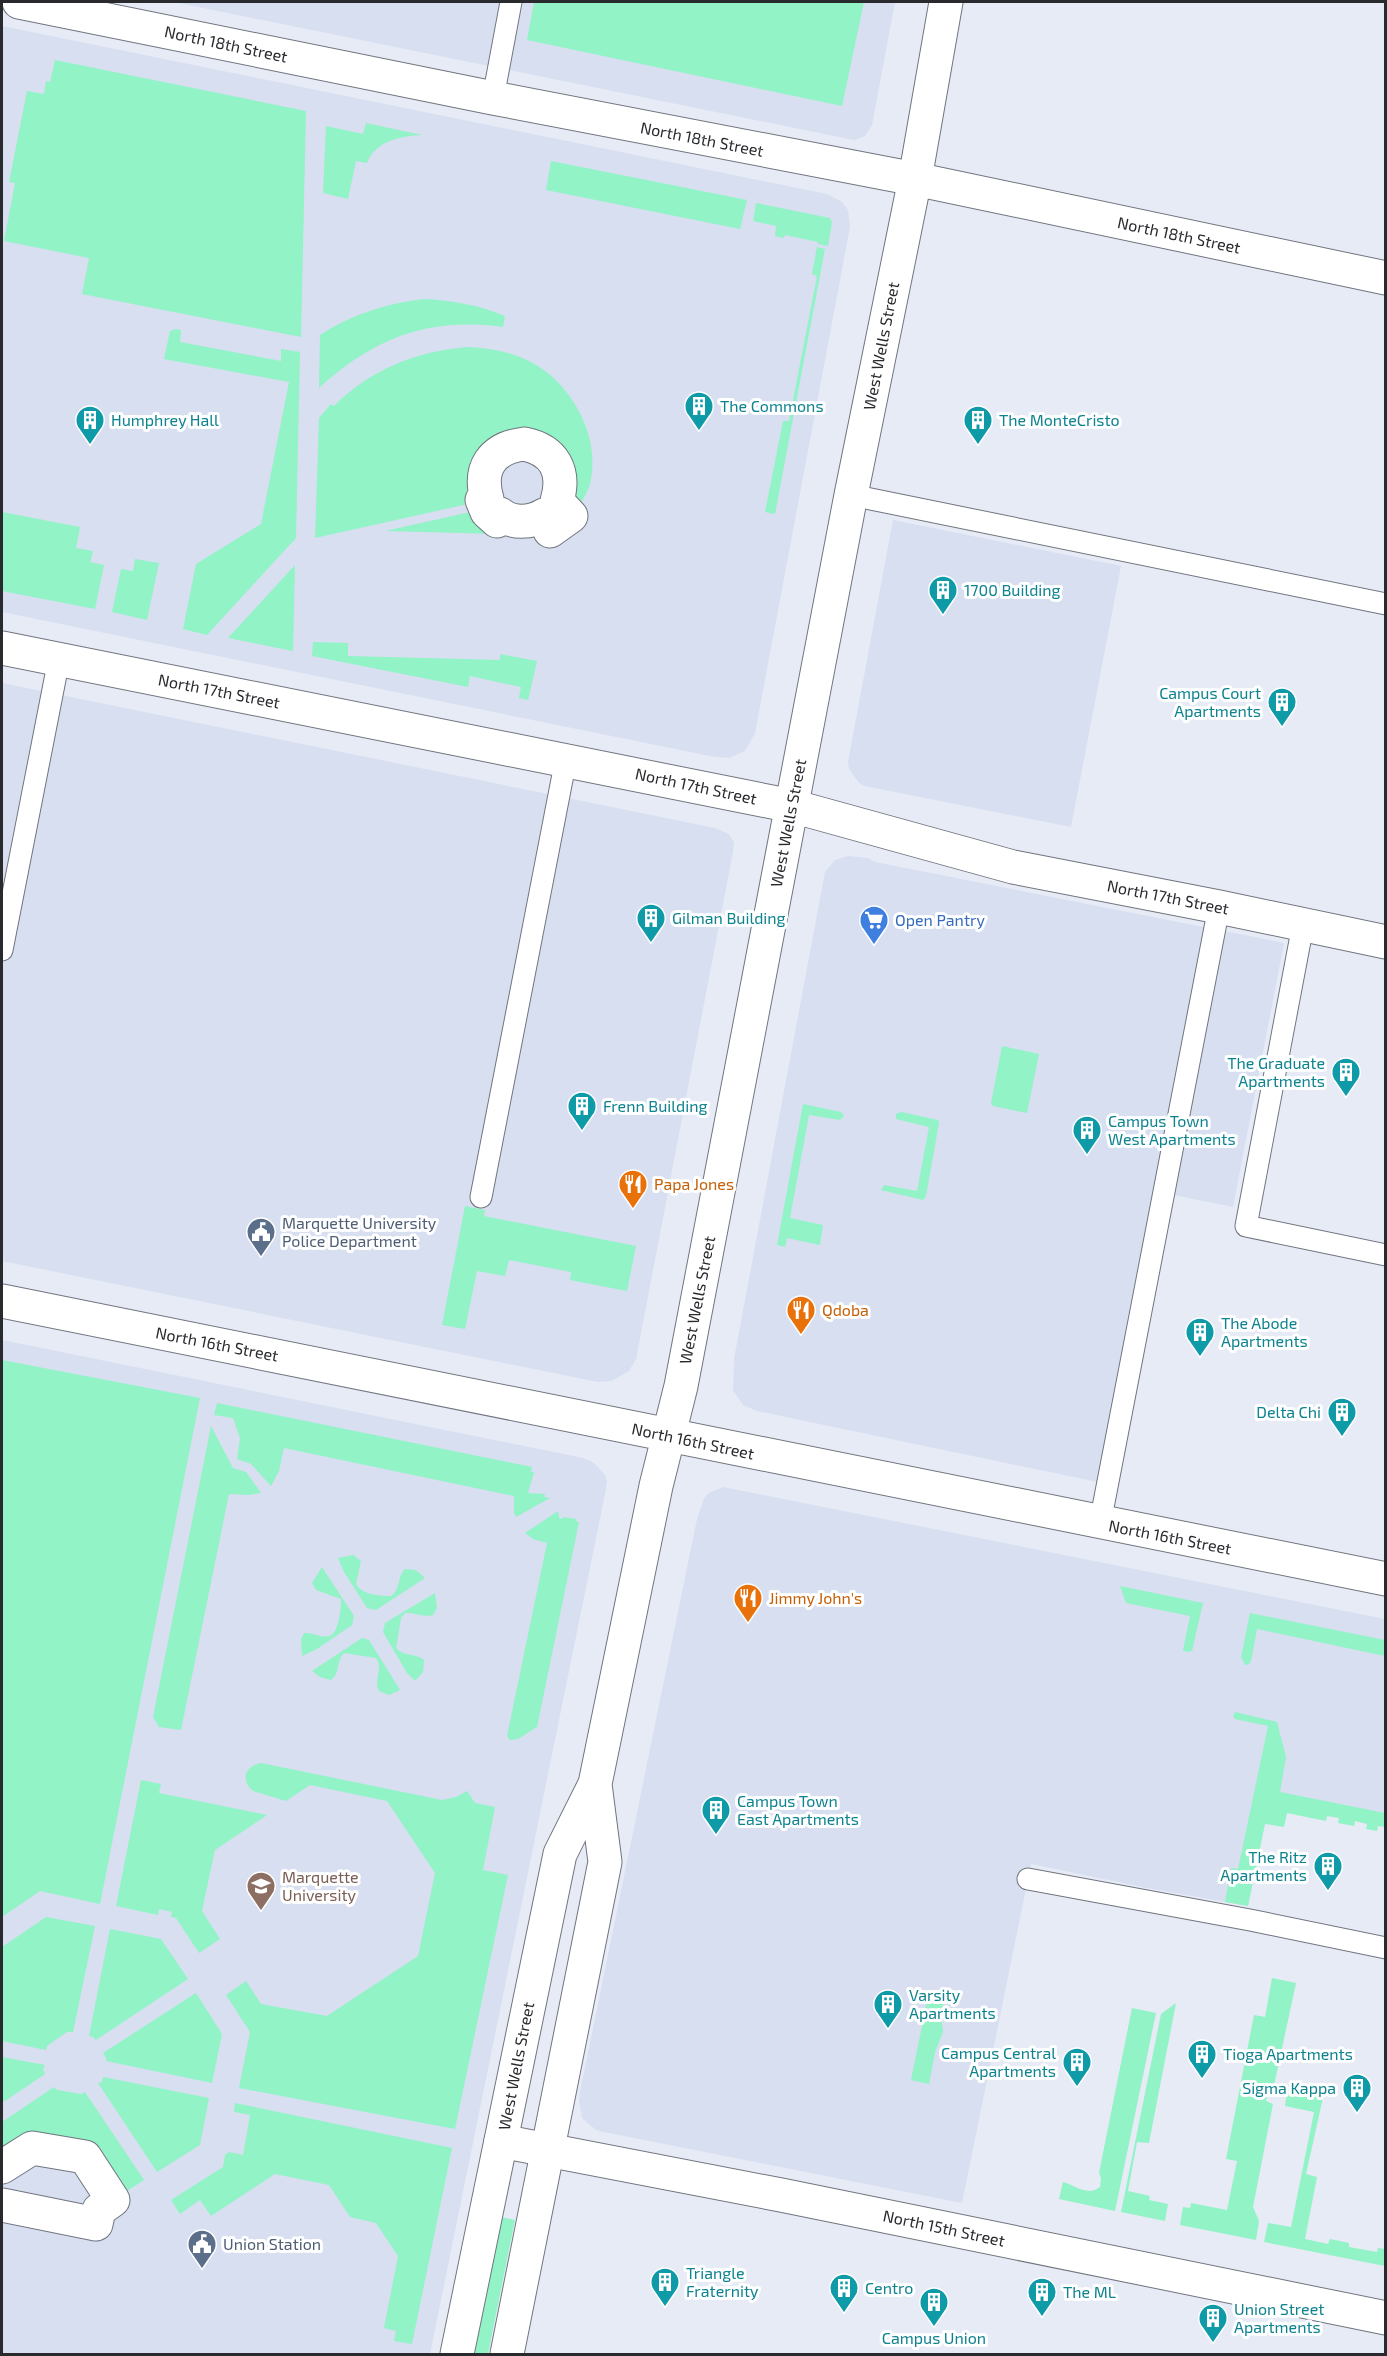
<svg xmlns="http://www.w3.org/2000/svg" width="1387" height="2356" viewBox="0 0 1387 2356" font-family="'Exo 2',sans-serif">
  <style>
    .built { fill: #d7dff1 }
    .green { fill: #91f3c6 }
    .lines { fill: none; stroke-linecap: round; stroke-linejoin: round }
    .lane-casing { stroke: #70757e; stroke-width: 23 }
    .street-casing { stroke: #70757e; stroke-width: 35 }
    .secondary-casing { stroke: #70757e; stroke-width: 35 }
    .lane { stroke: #fff; stroke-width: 21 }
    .street { stroke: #fff; stroke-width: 33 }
    .secondary { stroke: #fff; stroke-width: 33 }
    .labels { text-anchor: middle; stroke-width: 6; stroke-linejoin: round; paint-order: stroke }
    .street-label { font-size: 16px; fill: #282a2e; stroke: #fff }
    .culture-label { font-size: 16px; fill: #0d838f; stroke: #fff; text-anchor: start }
    .shop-label { font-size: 16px; fill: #366cbe; stroke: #fff; text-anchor: start }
    .food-label { font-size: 16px; fill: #c56008; stroke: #fff; text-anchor: start }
    .service-label { font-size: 16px; fill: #4e5e75; stroke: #fff; text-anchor: start }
    .education-label { font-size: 16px; fill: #785e54; stroke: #fff; text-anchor: start }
  </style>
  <rect width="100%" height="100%" fill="#e6ebf6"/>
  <path class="built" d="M174 2H895L872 125 865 136 854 140Z
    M2 26 827 194 842 202 848 210 850 227 755 733 745 751 729 758 715 757 2 612Z
    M893 520 1121 566 1071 827 865 786 859 783 849 769 848 762Z
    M2 683 715 828 729 834 734 843 733 852 636 1359 629 1371 611 1381 598 1382 2 1261Z
    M848 856 868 858 875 862 1284 943 1233 1207 1174 1195 1117 1486 757 1411 743 1405 733 1390 734 1359 825 872 835 860Z
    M2 1340 583 1458 594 1463 605 1475 607 1481 605 1494 430 2354H2Z
    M723 1487 1385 1619V1814L1271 1792 1248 1906 1147 1888 1031 1864 962 2203 604 2132 596 2130 582 2118 579 2101 580 2092 697 1519 704 1498 709 1493Z"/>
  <path class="green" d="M534 2H864L842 106 527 40Z
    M55 60 306 111 301 337 82 294 89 258 4 241 15 183 9 182 27 91 44 94 46 81 50 82Z
    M366 123 422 135C401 136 375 141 367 163L356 161 348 199 323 193 326 126 363 134Z
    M551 161 747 200 740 229 546 190Z
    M756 203 830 218 832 222 828 246 818 244V242L785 235 784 238 775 236 776 226 753 221Z
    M817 247 825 249 775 514 765 512 783 421H789L817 276 812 274Z
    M425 299C454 301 479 305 505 316L503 327C428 317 374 338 319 388L320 335C352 314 388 303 425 299Z
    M175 329 181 330 180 342 281 361V349L300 352 296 538 207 635 183 629 196 564 261 524 289 382 164 359 170 331Z
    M468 347C490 348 512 352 531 362 573 384 603 440 589 487 586 496 580 504 575 512L561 489 523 444 468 504 315 538 319 418 331 404 334 406C371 369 417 351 468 347Z
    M484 509 498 534 385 531Z
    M2 512 80 527 76 548 93 551 90 562 104 565 95 609 2 591Z
    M135 559 159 563 147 620 112 612 121 569 133 571Z
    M295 565 293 651 228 638Z
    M313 642 348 643V656L500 660V654L537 661 528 700 519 698 521 687 470 676 468 687 312 656Z
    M1002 1046 1039 1054 1027 1113 993 1106 991 1103Z
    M803 1104 841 1112 844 1116 840 1120 809 1115 790 1218 823 1225 820 1245 787 1238 785 1247 777 1245Z
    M901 1112 938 1120 939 1123 926 1196 923 1200 881 1190 884 1185 917 1191 929 1127 896 1119V1114Z
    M465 1206 485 1210 484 1216 636 1246 627 1291 570 1280 571 1272 509 1260 505 1276 477 1271 465 1329 442 1325Z
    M2 1360 200 1398 100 1904 40 1891 2 1917Z
    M217 1403 532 1467 531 1472H534L528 1493 545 1494 544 1497 550 1498 516 1517 514 1513V1496L284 1448 279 1471 271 1486 251 1464 237 1459 240 1438 233 1418 214 1415Z
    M211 1426 233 1468 246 1472 261 1493 249 1495 229 1494 181 1730 159 1727 153 1717Z
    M558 1511 559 1518 562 1519 563 1517 576 1519 575 1521 579 1522 537 1727 518 1739 510 1740 507 1736 547 1543 533 1539 525 1533Z
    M353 1555 361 1561 356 1584C362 1595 380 1596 391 1596 401 1589 397 1577 405 1569L416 1570 425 1578 376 1610 367 1608 344 1572 338 1558Z
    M322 1567 354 1616 352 1625 317 1649 302 1656 301 1639 304 1633C312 1632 321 1638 329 1636 339 1634 341 1608 341 1599L316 1590 312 1583Z
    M1120 1586 1203 1603 1192 1651 1186 1652 1183 1650 1190 1616 1126 1603Z
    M435 1593 437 1608 433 1615C424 1618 415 1612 405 1613L401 1618 396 1648C404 1657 416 1653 424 1660L423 1672 415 1681 407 1673 383 1632 385 1623Z
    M1250 1613 1385 1640V1656L1257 1629 1251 1661 1249 1664 1245 1665 1241 1657Z
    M362 1638 369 1640 400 1690 389 1695 379 1691C373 1680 384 1669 376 1658L344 1653C336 1661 340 1674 331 1680L320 1677 312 1671Z
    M1235 1712 1277 1722 1286 1757 1280 1792 1385 1813V1827L1378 1826 1377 1831 1366 1829 1367 1824 1355 1821 1354 1826 1338 1823 1339 1818 1327 1816 1326 1821 1287 1813 1284 1827 1265 1824 1248 1906 1225 1902 1231 1868 1238 1869 1268 1726 1235 1719 1233 1716Z
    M261 1763 442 1800 456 1797 467 1791 475 1803 495 1807 483 1870 508 1875 455 2129 239 2088 250 2032 226 1995 246 1981 261 2004 327 2016 418 1956 435 1873 387 1801 310 1785 286 1801 253 1791C240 1780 245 1766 261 1763Z
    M141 1780 161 1784 159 1793 267 1815 215 1850 202 1911 220 1939 199 1953 176 1918 171 1917 172 1912 159 1909 158 1915 116 1906Z
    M46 1917 95 1926 73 2032H67L47 2046 46 2050 2 2041V1947Z
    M110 1929 161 1939 188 1979 96 2040 93 2037 89 2036Z
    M1272 1978 1296 1983 1273 2090 1268 2091 1266 2101 1273 2104 1253 2207 1259 2221 1256 2240 1180 2225 1183 2207 1190 2208 1191 2203 1227 2210 1237 2161 1226 2159 1254 2015 1265 2017Z
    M929 1992 945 1995 941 2015 943 2032 935 2052 929 2084 911 2080Z
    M196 1993 222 2034 212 2083 106 2061V2058L103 2053Z
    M1176 2003 1149 2143 1137 2142 1128 2191 1150 2196 1149 2200 1168 2204 1165 2221 1121 2212 1161 2014Z
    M1132 2008 1156 2013 1115 2211 1059 2199 1063 2182C1075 2185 1087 2197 1100 2187L1101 2178 1099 2173Z
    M2 2057 45 2065 43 2070 45 2074 2 2103Z
    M103 2077 209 2098 200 2145 157 2172 98 2083 102 2082Z
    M54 2087 57 2090 81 2094 85 2092 144 2180 113 2200 85 2157 2 2167V2122Z
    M1300 2088 1324 2093 1306 2174 1317 2177 1305 2239 1328 2244 1330 2239 1349 2243V2247L1377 2252 1378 2248 1385 2249V2266L1264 2242 1268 2223 1291 2227 1314 2112 1285 2106 1287 2093 1298 2095Z
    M235 2103 452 2148 412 2344 394 2341 396 2331 384 2328 398 2256 376 2223 350 2217 329 2185 275 2174 211 2216 200 2200 180 2214 171 2200 223 2167 225 2155 229 2152 243 2155 250 2115 234 2112Z
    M501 2217 515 2220 488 2354H473Z"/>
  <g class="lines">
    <g class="lane-casing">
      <path id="lane" d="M493 98 511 2
        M851 495 1386 604
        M1303 925 1246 1226 1386 1255
        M2 950 59 659
        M481 1197 566 759
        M1100 1523 1219 907
        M1028 1879 1250 1920 1386 1948"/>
    </g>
    <g class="street-casing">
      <path id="street" d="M19 2 493 98 915 179 1386 278
        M524 444C554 450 566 471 557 501L571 516 550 531 544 515C531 523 512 524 500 514L497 521 487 512 482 500 487 499C478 468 492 448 524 444Z
        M501 2141 781 2195 1386 2318
        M2 2167 32 2148 85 2157 113 2200 99 2210 96 2224 2 2205"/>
    </g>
    <g class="secondary-casing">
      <path id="secondary" d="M2 648 792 806 1013 867 1219 907 1386 942
        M2 1301 1386 1579
        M457 2354 560 1854 595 1784 656 1486 681 1386 851 495 915 179 946 2
        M507 2354 605 1862 595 1784"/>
    </g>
    <use href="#lane" class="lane"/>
    <use href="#street" class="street"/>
    <use href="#secondary" class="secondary"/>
  </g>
  <defs>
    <g id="building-pin" transform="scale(1.5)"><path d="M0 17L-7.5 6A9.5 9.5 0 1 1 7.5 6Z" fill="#0f9aa8" stroke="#fff"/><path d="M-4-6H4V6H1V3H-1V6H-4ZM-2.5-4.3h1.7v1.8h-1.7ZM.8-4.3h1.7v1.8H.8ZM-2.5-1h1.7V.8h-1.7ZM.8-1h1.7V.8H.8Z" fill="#fff"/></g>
    <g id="supermarket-pin" transform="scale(1.5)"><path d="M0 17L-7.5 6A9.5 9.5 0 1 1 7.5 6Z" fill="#3f7fe0" stroke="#fff"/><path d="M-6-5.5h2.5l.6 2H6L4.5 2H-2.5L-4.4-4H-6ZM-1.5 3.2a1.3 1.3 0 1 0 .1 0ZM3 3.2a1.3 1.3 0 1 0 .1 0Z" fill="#fff"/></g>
    <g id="restaurant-pin" transform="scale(1.5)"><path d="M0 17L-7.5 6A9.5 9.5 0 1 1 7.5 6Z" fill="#e8710a" stroke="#fff"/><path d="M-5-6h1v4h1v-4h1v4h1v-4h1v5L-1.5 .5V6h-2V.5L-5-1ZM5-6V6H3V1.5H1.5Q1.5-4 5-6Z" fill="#fff"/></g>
    <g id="civic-pin" transform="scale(1.5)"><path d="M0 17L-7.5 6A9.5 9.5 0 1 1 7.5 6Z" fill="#5c6f8a" stroke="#fff"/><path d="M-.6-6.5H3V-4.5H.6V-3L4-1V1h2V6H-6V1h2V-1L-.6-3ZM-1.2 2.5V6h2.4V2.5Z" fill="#fff"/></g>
    <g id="university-pin" transform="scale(1.5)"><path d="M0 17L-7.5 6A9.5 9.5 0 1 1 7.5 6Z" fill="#8d6e63" stroke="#fff"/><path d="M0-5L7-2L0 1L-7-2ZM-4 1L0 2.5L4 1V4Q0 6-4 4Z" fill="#fff"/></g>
  </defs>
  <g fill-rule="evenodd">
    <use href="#building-pin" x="699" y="406"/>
    <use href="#building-pin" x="90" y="420"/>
    <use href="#building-pin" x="978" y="420"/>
    <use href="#building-pin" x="943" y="590"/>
    <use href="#building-pin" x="1282" y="702"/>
    <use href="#building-pin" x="651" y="918"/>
    <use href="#supermarket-pin" x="874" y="920"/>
    <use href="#building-pin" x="1346" y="1072"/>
    <use href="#building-pin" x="582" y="1106"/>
    <use href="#building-pin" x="1087" y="1130"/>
    <use href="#restaurant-pin" x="633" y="1184"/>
    <use href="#civic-pin" x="261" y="1232"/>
    <use href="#restaurant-pin" x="801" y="1310"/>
    <use href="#building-pin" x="1200" y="1332"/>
    <use href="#building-pin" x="1342" y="1412"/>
    <use href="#restaurant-pin" x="748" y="1598"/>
    <use href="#building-pin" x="716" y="1810"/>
    <use href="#building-pin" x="1328" y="1866"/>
    <use href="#university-pin" x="261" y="1886"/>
    <use href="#building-pin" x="888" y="2004"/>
    <use href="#building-pin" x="1202" y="2054"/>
    <use href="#building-pin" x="1077" y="2062"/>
    <use href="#building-pin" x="1357" y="2088"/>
    <use href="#civic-pin" x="202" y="2244"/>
    <use href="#building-pin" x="665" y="2282"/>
    <use href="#building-pin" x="844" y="2288"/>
    <use href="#building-pin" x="1042" y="2292"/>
    <use href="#building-pin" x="934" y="2302"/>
    <use href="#building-pin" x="1213" y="2318"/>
  </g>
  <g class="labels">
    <g class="street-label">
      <text transform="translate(226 44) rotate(12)" y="6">North 18th Street</text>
      <text transform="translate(702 139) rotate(11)" y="6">North 18th Street</text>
      <text transform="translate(1179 235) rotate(12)" y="6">North 18th Street</text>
      <text transform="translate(881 346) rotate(-79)" y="6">West Wells Street</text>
      <text transform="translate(219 691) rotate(11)" y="6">North 17th Street</text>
      <text transform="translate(696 786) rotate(12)" y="6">North 17th Street</text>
      <text transform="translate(788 823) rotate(-79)" y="6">West Wells Street</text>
      <text transform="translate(1168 897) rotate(11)" y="6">North 17th Street</text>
      <text transform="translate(697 1300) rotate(-79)" y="6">West Wells Street</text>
      <text transform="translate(217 1344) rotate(11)" y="6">North 16th Street</text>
      <text transform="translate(693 1441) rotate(12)" y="6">North 16th Street</text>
      <text transform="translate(1170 1537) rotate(11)" y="6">North 16th Street</text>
      <text transform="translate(516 2066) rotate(-79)" y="6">West Wells Street</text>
      <text transform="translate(944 2228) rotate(12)" y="6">North 15th Street</text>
    </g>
    <g class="culture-label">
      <text x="720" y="412">The Commons</text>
      <text x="111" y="426">Humphrey Hall</text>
      <text x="999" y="426">The MonteCristo</text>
      <text x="964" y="596">1700 Building</text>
      <text x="1261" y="699" text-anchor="end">Campus Court<tspan x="1261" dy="18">Apartments</tspan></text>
      <text x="672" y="924">Gilman Building</text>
      <text x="1325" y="1069" text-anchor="end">The Graduate<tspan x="1325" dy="18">Apartments</tspan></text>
      <text x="603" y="1112">Frenn Building</text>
      <text x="1108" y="1127">Campus Town<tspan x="1108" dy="18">West Apartments</tspan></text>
      <text x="1221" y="1329">The Abode<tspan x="1221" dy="18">Apartments</tspan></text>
      <text x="1321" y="1418" text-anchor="end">Delta Chi</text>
      <text x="737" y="1807">Campus Town<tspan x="737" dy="18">East Apartments</tspan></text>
      <text x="1307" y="1863" text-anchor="end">The Ritz<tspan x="1307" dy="18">Apartments</tspan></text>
      <text x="909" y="2001">Varsity<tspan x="909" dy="18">Apartments</tspan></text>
      <text x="1056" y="2059" text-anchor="end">Campus Central<tspan x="1056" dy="18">Apartments</tspan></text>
      <text x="1223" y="2060">Tioga Apartments</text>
      <text x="1336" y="2094" text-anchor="end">Sigma Kappa</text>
      <text x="686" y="2279">Triangle<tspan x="686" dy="18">Fraternity</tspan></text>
      <text x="865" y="2294">Centro</text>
      <text x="1063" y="2298">The ML</text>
      <text x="1234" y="2315">Union Street<tspan x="1234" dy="18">Apartments</tspan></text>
      <text x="934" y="2344" text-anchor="middle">Campus Union</text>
    </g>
    <g class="shop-label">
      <text x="895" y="926">Open Pantry</text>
    </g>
    <g class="food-label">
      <text x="654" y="1190">Papa Jones</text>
      <text x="822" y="1316">Qdoba</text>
      <text x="769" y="1604">Jimmy John's</text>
    </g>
    <g class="service-label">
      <text x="282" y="1229">Marquette University<tspan x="282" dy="18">Police Department</tspan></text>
      <text x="223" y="2250">Union Station</text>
    </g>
    <g class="education-label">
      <text x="282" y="1883">Marquette<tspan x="282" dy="18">University</tspan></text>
    </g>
  </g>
  <rect width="1387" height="2356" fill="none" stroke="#282a2e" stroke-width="6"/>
</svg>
